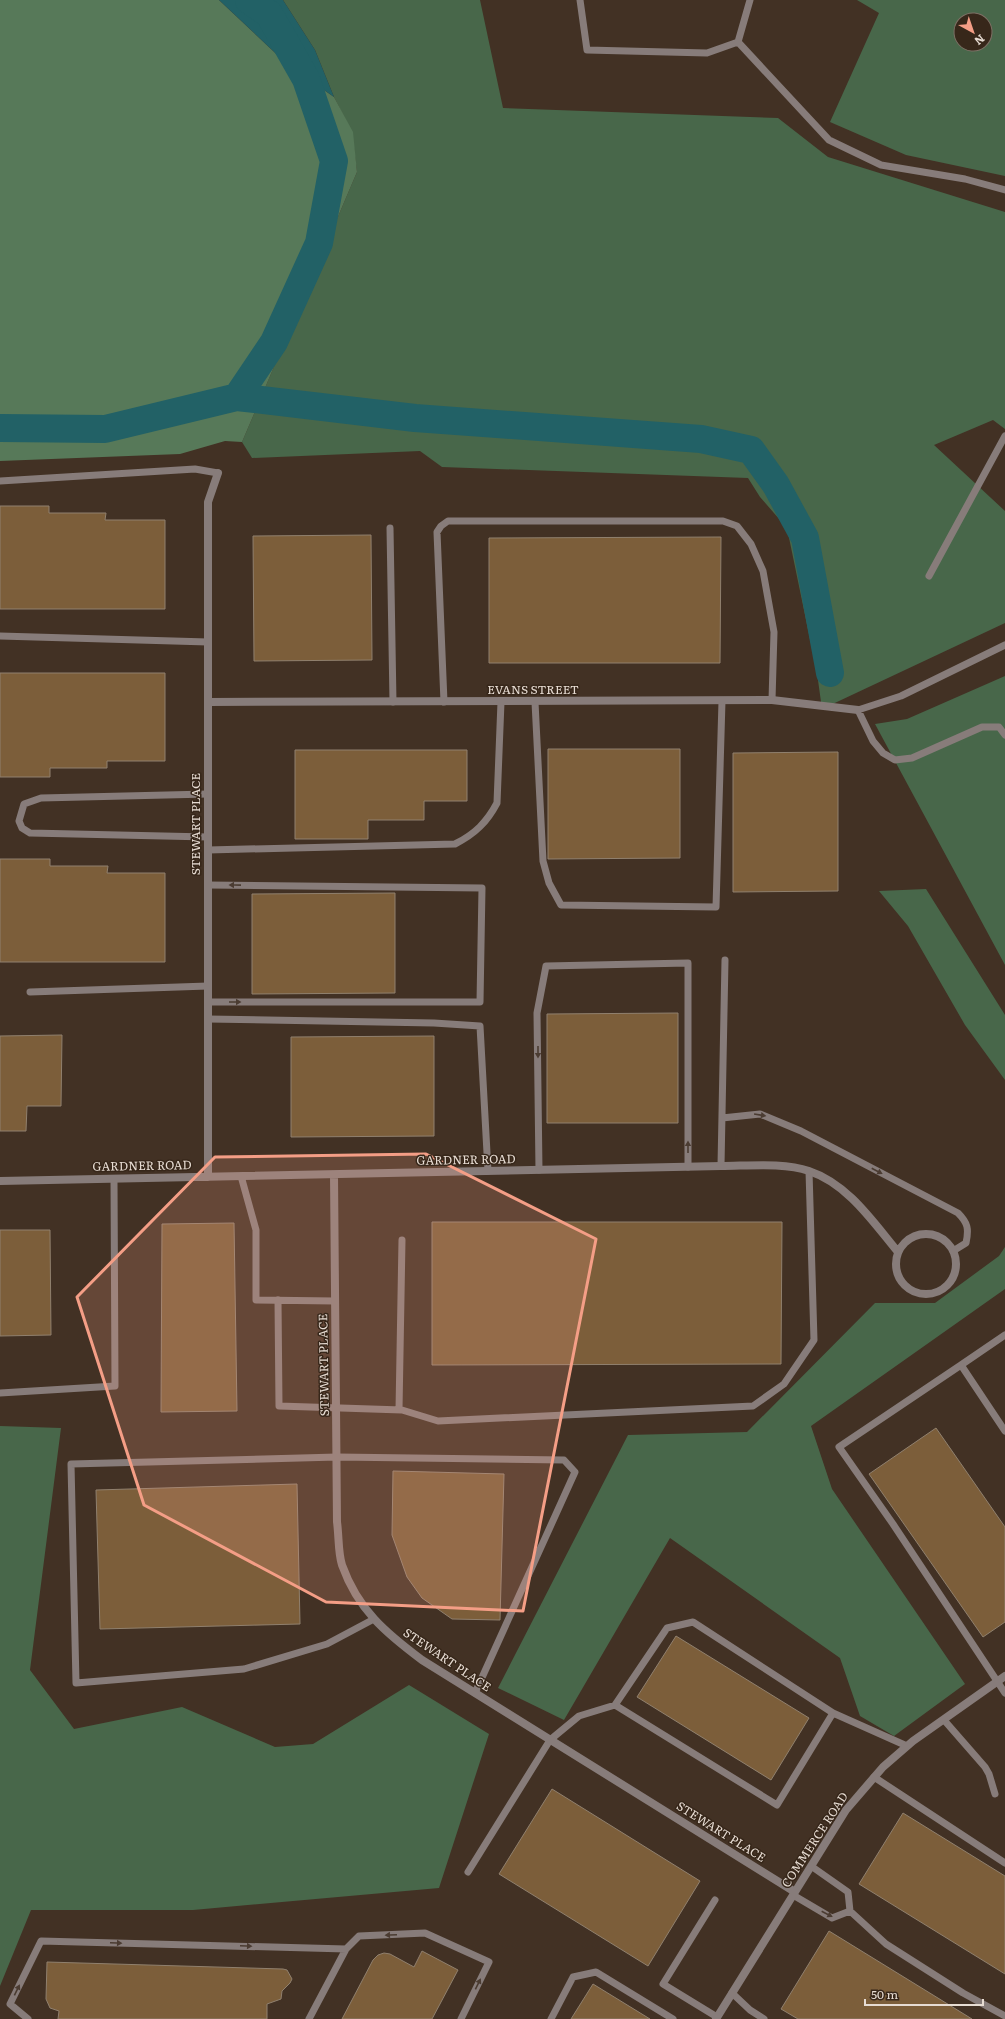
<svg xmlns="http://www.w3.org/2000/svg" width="1005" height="2019" viewBox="0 0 1005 2019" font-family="Literata,serif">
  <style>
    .green { fill: #48674a; fill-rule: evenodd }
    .forest { fill: #577959 }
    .water { fill: #226166 }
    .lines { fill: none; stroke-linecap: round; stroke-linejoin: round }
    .river { stroke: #226166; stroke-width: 28 }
    .building { fill: #7c5e3a; stroke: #90806e }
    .lane { stroke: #877c7a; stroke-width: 7 }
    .street { stroke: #877c7a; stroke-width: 8 }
    .oneway { fill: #4b3c32 }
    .marked { fill: #f49e86; fill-opacity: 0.2; stroke: #f49e86; stroke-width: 3; stroke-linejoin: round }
    .labels { text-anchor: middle; stroke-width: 3; stroke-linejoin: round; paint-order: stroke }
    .street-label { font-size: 12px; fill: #e7dcd3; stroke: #37271a }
  </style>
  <rect width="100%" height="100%" fill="#423124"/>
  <path class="green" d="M283 0H480L503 108 778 118 828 157 1005 212V429L993 420 934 445 1005 511V623L822 709 817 673 787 528 760 497 748 478 442 467 420 451 252 458 242 442 357 172 352 132 334 97 315 50Z
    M857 0H1005V176L906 155 830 122 879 13ZM961 20H985V44H961Z
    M1005 676V965L875 724 907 719Z
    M926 889 1005 1015V1080L965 1025 908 926 879 891Z
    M1005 1247V1289L811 1426 832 1489 965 1684 894 1736 860 1716 840 1658 670 1538 564 1720 498 1688 628 1435 747 1432 875 1303H935L999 1256Z
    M0 1426 61 1428 30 1670 74 1729 182 1707 275 1747 313 1744 409 1685 489 1734 439 1888 193 1910H31L0 1986Z"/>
  <path class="forest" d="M0 0H219L287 64 334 97 353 132 357 172 242 442 225 441 180 454 0 461Z"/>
  <path class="water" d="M219 0H283L315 50 334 97 287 64Z"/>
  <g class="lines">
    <path class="river" d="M249 0 269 14 306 79 334 161 319 243 274 342 237 397 415 418 701 439 751 450 776 485 805 538 830 673
      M0 428 105 429 237 397"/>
  </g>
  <path class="building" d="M0 506H49V513H106L105 520H165V609H0Z
    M371 535 372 660 254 661 253 536Z
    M721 537 720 663H489V538Z
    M0 673H165V761H107V768H50V777H0Z
    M548 749H680V858L548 859Z
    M295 750H467V801H424V820H368V839H295Z
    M838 752V891L733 892V753Z
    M0 859H50V866H108L107 873H165V962H0Z
    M395 893V993L252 994V894Z
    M678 1013V1123H547V1014Z
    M62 1035 61 1106H27L26 1131H0V1036Z
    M434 1036V1136L291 1137V1037Z
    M432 1222H782L781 1364 432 1365Z
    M234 1223 237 1411 161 1412 162 1224Z
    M0 1230H50L51 1335 0 1336Z
    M936 1428 1005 1527V1622L983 1637 869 1474Z
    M393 1471 504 1474 500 1620 452 1619 422 1598 407 1577 392 1535Z
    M297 1484 300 1624 100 1629 96 1490Z
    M676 1636 809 1718 771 1780 637 1697Z
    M552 1789 700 1881 648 1966 499 1874Z
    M903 1813 1005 1876V1974L859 1884Z
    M829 1931 972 2019H798L781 2009Z
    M422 1951 458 1970 432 2019H342L373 1960 378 1955 384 1953 390 1954 414 1967Z
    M47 1962 283 1969 287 1970 292 1979 290 1983 282 1991 281 1999 267 2004V2019H58L59 2011 50 2008 46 1999Z
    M593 1984 650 2019H571Z"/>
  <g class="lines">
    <path class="lane" d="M580 0 587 50 707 53 738 42
      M738 42 829 140 881 165 965 179 1005 190
      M738 42 750 0
      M0 481 195 469 218 473
      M390 528 393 702
      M929 576 1005 436
      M0 636 208 642
      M1005 645 901 696 858 710 873 741 883 753 895 760 912 758 982 727H999L1005 735
      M444 702 437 532 441 526 448 521H723L737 526 751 544 763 571 774 632 772 700
      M535 702 543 861 549 883 561 905 716 907 722 701
      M208 794 41 798 24 804 19 821 22 828 30 833 208 837
      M208 850 455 844C475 834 487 822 497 803L501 702
      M30 992 208 986
      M208 1002H480L482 888 208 885
      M208 1019 434 1023 480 1026 488 1171
      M722 1118 760 1114 801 1131 958 1213C968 1223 969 1229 966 1243L953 1251
      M721 1166 725 960
      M539 1170 537 1013 546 966 688 963V1167
      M241 1176 256 1230V1300L335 1301
      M278 1300 279 1406 402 1410 438 1421 753 1406 784 1384 814 1340 809 1171
      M1005 1335 961 1365 1005 1431
      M961 1365 839 1447 893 1524 1005 1693
      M0 1393 115 1386 114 1179
      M399 1410 402 1240
      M374 1619 327 1644 244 1669 76 1683 71 1464 337 1457 564 1460 575 1472 475 1693
      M615 1705 777 1805 833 1713
      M944 1720 985 1767 989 1774 995 1794
      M874 1777 1005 1863
      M468 1872 550 1740 579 1716 615 1705 667 1628 693 1622 833 1713 907 1746
      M793 1895 832 1918 850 1911 848 1892 811 1866
      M715 1900 663 1984 717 2017
      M850 1911 886 1944 963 1993 1005 2016
      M732 1993 750 2010 764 2019
      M28 2019 10 2004 41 1941 346 1949
      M309 2019 346 1949 359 1936 425 1933 489 1962 461 2019
      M551 2019 573 1977 596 1972 673 2019"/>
    <path class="street" d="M208 702 772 700 858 710
      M334 1175 337 1522C339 1536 338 1553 342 1565 358 1610 386 1633 422 1660L795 1892
      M208 1177V502L218 473
      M0 1181 721 1166C747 1166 784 1162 809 1171 848 1184 873 1222 898 1252
      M896 1264a30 30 0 1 1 60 0a30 30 0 1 1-60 0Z
      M716 2019 846 1810 883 1767 913 1741 1005 1676"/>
  </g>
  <defs><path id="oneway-solid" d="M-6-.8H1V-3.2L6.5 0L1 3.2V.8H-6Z"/></defs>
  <g class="oneway">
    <use href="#oneway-solid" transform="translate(235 885) rotate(-179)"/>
    <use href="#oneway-solid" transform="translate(235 1002)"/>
    <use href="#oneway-solid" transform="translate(538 1052) rotate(90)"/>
    <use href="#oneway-solid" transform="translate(760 1115) rotate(9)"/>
    <use href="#oneway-solid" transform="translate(688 1147) rotate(-90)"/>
    <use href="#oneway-solid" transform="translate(877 1171) rotate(28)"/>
    <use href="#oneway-solid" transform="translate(827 1914) rotate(27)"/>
    <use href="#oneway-solid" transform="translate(391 1935) rotate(177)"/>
    <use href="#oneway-solid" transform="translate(116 1943) rotate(2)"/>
    <use href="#oneway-solid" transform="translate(246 1946) rotate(2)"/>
    <use href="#oneway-solid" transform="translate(478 1984) rotate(-64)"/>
    <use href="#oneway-solid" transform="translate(17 1990) rotate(-64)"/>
  </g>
  <path class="marked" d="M426 1154 596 1239 523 1611 326 1602 144 1505 77 1297 215 1157Z"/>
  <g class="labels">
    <g class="street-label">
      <text x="533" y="694">EVANS STREET</text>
      <text transform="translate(196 824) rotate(-90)" y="4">STEWART PLACE</text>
      <text transform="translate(466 1160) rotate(-1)" y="4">GARDNER ROAD</text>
      <text transform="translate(142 1166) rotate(-1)" y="4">GARDNER ROAD</text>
      <text transform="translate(324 1365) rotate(-91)" y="4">STEWART PLACE</text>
      <text transform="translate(447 1660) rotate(34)" y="4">STEWART PLACE</text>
      <text transform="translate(721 1832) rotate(32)" y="4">STEWART PLACE</text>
      <text transform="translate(815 1840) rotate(-57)" y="4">COMMERCE ROAD</text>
    </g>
  </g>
  <g transform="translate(973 32) rotate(140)"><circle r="19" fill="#37271a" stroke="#7d6f64"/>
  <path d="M0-3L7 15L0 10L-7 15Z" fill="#f49e86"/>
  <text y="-6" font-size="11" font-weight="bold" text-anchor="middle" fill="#e7dcd3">N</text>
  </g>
  <path d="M865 1999v6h118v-6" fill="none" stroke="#e7dcd3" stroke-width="2"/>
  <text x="871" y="1999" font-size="12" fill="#e7dcd3" stroke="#37271a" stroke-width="3" paint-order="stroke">50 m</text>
</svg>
